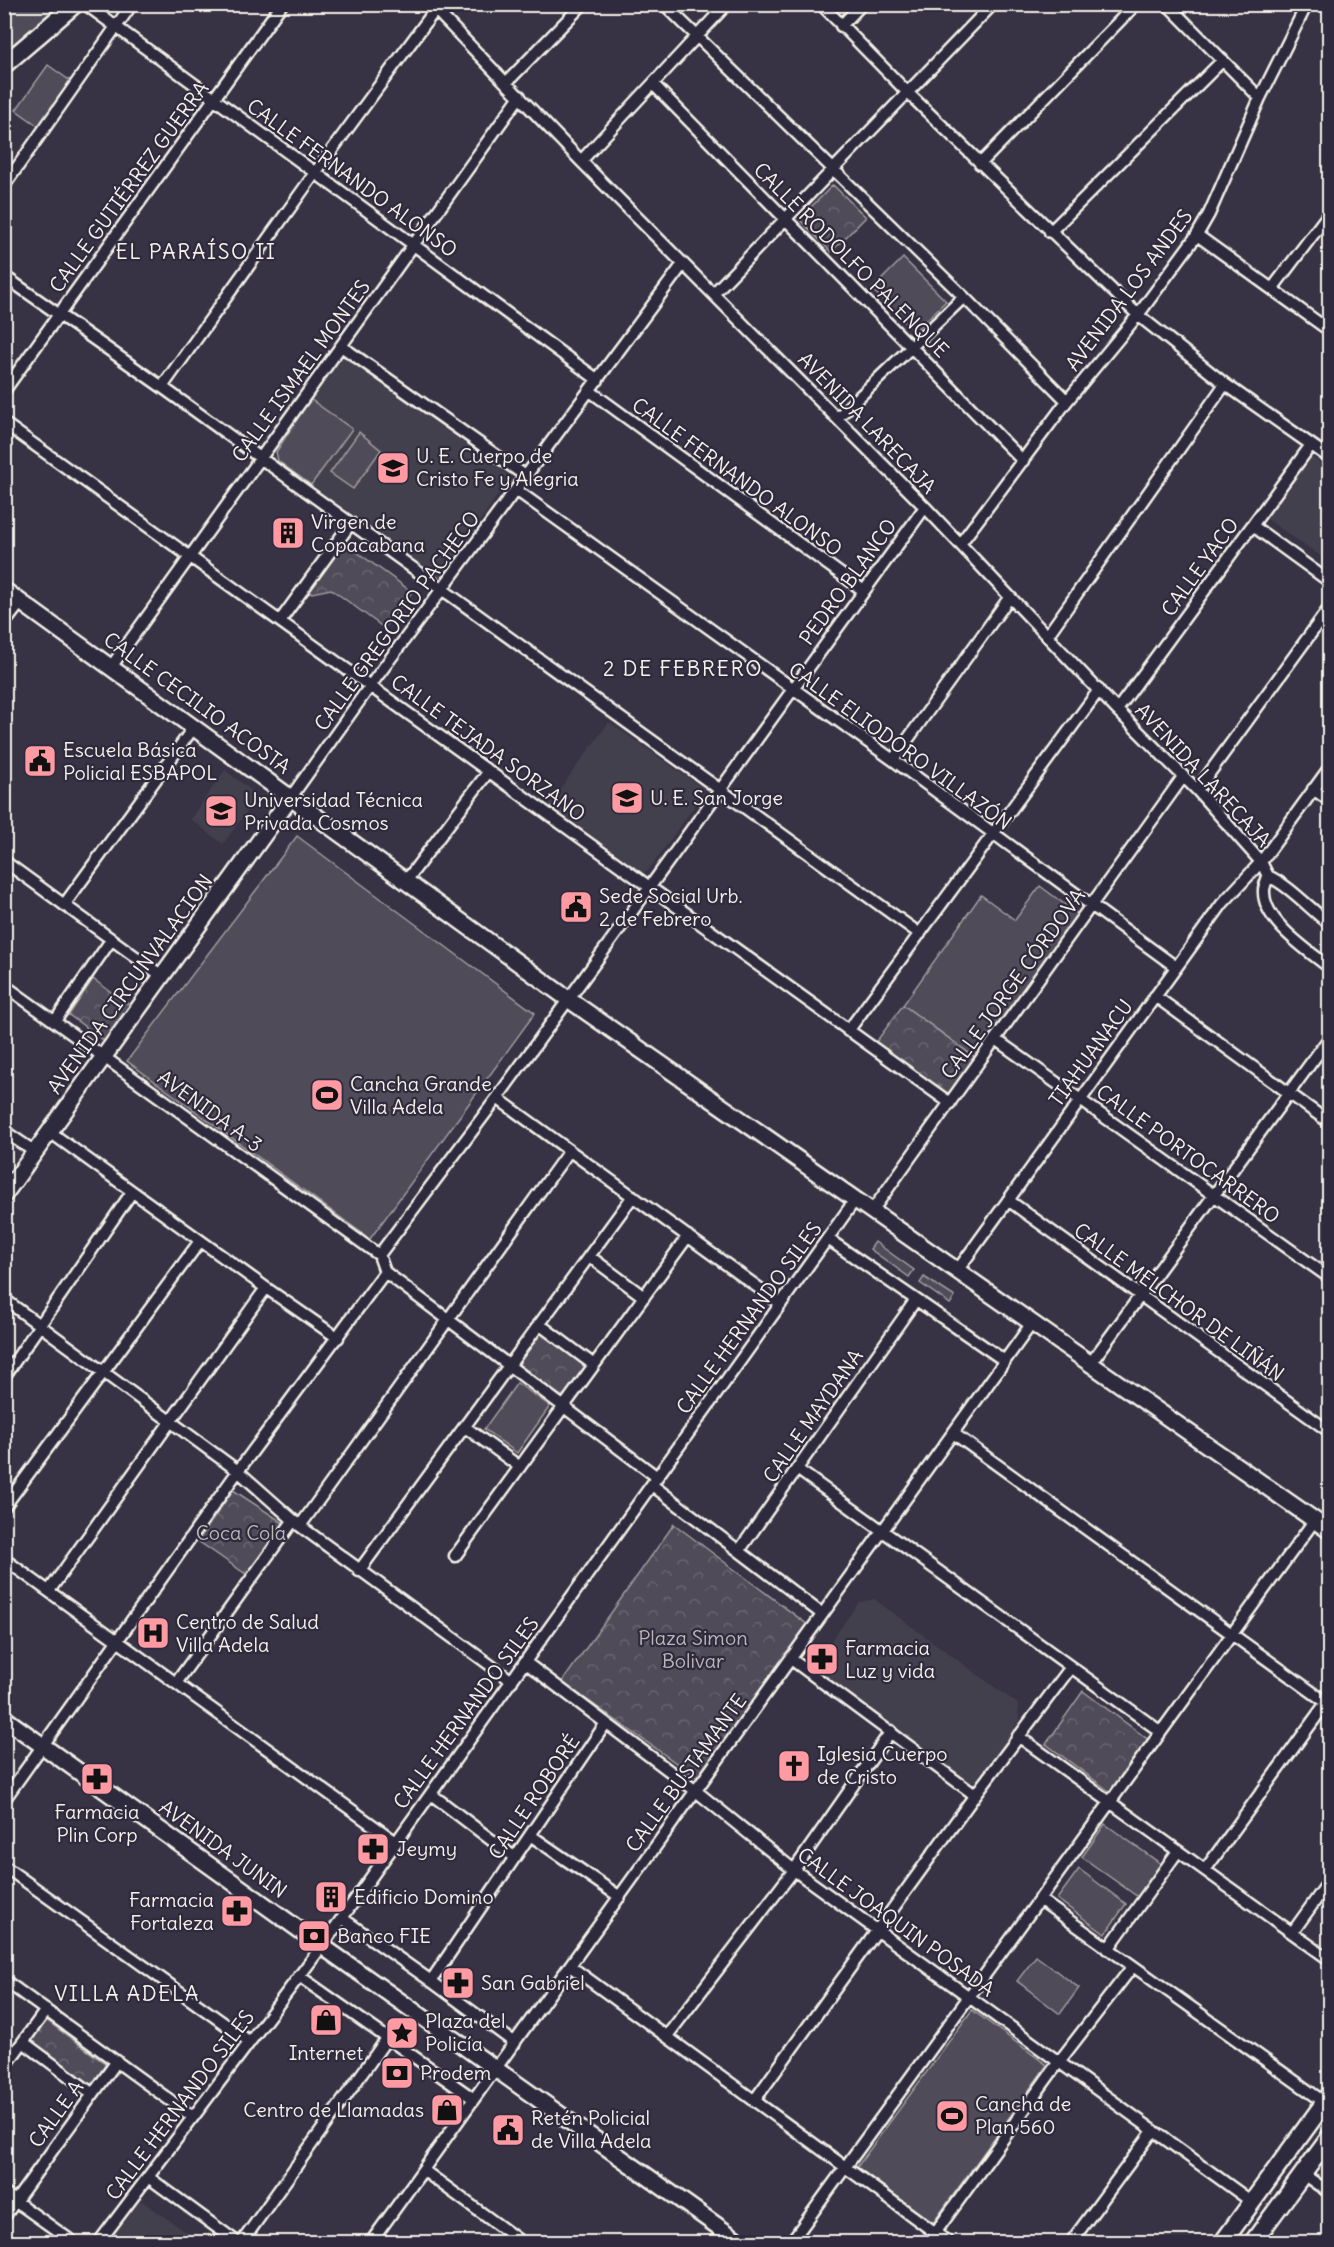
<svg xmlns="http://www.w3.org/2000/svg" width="1334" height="2247" viewBox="0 0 1334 2247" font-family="Delius,sans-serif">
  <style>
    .built { fill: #433f4e }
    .grass { fill: #504b59; stroke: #a29ea0; stroke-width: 1.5 }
    .park { fill: url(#park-crowns); stroke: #a29ea0; stroke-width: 1.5 }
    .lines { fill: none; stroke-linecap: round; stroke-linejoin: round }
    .street-casing { stroke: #f4f1e8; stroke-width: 15 }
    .secondary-casing { stroke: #f4f1e8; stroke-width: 20 }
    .primary-casing { stroke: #f4f1e8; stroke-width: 21 }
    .street { stroke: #2f2a3d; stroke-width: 10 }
    .secondary { stroke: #2f2a3d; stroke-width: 15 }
    .primary { stroke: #2f2a3d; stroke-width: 16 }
    .labels { text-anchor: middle; stroke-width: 4.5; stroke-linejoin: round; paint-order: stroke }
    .street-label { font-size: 20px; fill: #f4f1e8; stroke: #2f2a3d }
    .poi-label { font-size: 20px; fill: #f4f1e8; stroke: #2f2a3d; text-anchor: start }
    .park-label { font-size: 20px; fill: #bbb7b6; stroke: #2f2a3d }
    .neighbourhood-label { font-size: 21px; letter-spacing: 1.5px; fill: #f4f1e8; stroke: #2f2a3d }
  </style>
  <defs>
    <pattern id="park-crowns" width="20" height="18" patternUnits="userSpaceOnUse" patternTransform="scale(1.5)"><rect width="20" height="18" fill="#504b59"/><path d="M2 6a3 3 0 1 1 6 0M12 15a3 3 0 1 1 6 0" fill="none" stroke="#6a6571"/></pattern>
  </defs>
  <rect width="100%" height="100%" fill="#373244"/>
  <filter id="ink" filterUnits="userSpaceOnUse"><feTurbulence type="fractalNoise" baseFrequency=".0167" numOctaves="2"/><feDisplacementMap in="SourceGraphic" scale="12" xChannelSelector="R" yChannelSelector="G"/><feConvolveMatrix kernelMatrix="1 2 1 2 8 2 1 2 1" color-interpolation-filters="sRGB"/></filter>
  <g filter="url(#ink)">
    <path class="built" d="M345 356 507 474 509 479 439 580 388 540 278 461 276 452 340 357Z
      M1299 448 1329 469V562L1254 510Z
      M609 722 704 789V793L648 871 642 872 549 804Z
      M225 770 252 791 254 799 253 803 223 844 190 819Z
      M874 1599 1018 1704 1019 1720 984 1778 970 1783 817 1669 819 1658 859 1602Z
      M142 2201 201 2242H106L135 2202Z"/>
    <path class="grass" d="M5 5H66L5 58Z
      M48 65 76 85 44 130 16 110Z
      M903 258 946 301 914 332 872 289Z
      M310 399 352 429 311 485 278 461 276 452Z
      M359 432 381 450 353 489 330 473Z
      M297 836 535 1013 370 1239 127 1061Z
      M1040 886 1087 921 984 1064 903 1005 981 895 1015 920Z
      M875 1242 914 1270 909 1277 870 1249Z
      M924 1277 955 1297 950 1304 920 1283Z
      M517 1383 550 1406 517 1453 484 1429Z
      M1105 1824 1161 1864 1138 1897 1082 1857Z
      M1079 1869 1126 1904 1105 1934 1057 1899Z
      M1036 1956 1079 1988 1060 2014 1017 1981Z
      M972 2010 1047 2065 933 2223 857 2167Z"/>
    <path class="park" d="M833 185 866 217 831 252 799 219Z
      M343 542 412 592 384 628 331 589 307 594Z
      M93 979 135 1009 111 1046 69 1015Z
      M903 1005 984 1064 957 1102 876 1042Z
      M540 1328 590 1365 563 1402 513 1365Z
      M233 1490 285 1524 250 1577 198 1541Z
      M674 1524 816 1631 703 1782 562 1682Z
      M1083 1691 1150 1741 1113 1794 1046 1744Z
      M46 2020 106 2064 92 2085 30 2040Z"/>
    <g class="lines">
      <g class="street-casing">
        <path id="street" d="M85 4 598 380
          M430 4 581 161 925 507 1117 710 1197 790 1261 862 1268 876C1267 881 1264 886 1264 890 1262 921 1308 950 1330 968
          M664 4 964 297 1067 401
          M821 4 908 93 1138 315 1225 384 1330 458
          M1167 4 1260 98
          M841 26 862 4
          M507 82 583 4
          M653 84 1023 461
          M581 161 727 4
          M980 164 1136 4
          M4 186 132 4
          M1050 232 1223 60
          M1197 235 1330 331
          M4 276 162 387 920 934
          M1272 289 1330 212
          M714 293 993 4
          M341 346 527 477
          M162 387 315 173 438 6
          M4 391 282 4
          M590 391 864 591
          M837 418 964 297
          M4 423 950 1103
          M516 490 893 760 1176 967
          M1253 526 1330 582
          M960 544 1067 401 1138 315 1197 235 1209 214 1260 98 1307 4
          M280 621 351 523
          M4 624 21 602
          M1047 636 1225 384
          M111 667 520 96
          M1117 710 1311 445
          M893 760 1009 598
          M1313 789 1330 801
          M1197 790 1330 607
          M291 797 370 686 683 264
          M4 861 162 976
          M1268 876C1290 886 1310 909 1330 924
          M406 881 489 771
          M64 905 194 727
          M4 985 379 1255 385 1272
          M1155 996 1330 1123
          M55 1021 111 940
          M848 1031 1099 690
          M995 1039 1330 1278
          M497 1098 781 1304
          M4 1131 35 1152
          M50 1132 266 1288 338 1338
          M1008 1200 1330 1432
          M872 1211 1183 777
          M828 1239 1005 1361
          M379 1255 497 1098 925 507
          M589 1256 644 1297
          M957 1271 1222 904 1261 862 1330 767
          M385 1272 657 1477
          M4 1299 238 1471 300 1526 512 1681
          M539 1324 594 1365
          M1090 1364 1330 1037
          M4 1377 132 1192
          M465 1427 520 1467
          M953 1433 1330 1705
          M797 1469 1161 1732
          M652 1485 822 1614
          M4 1507 200 1241
          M300 1526 569 1151
          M739 1551 915 1301
          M455 1556 688 1236
          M4 1559 396 1842
          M359 1571 633 1196
          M49 1591 266 1288
          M791 1659 975 1795
          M525 1662 696 1791 794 1870 1252 2202
          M176 1683 293 1521
          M1018 1736 1330 1960
          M431 1794 515 1858
          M4 1800 238 1471 385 1272
          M530 1835 620 1897
          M4 1866 250 2042
          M1205 1870 1326 1703
          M1039 1899 1324 2102
          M342 1918 431 1981 515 2043
          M1292 1933 1330 1880
          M1108 1949 1178 1851
          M570 1966 948 2242
          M299 1976 474 2099
          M4 1980 193 2117
          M431 1981 606 1723
          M667 2036 794 1870 891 1731
          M23 2042 93 2094
          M4 2068 46 2010
          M754 2101 975 1795 1071 1667
          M423 2170 521 2242
          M1303 2174 1330 2193
          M148 2177 237 2242
          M4 2193 73 2242
          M4 2217 117 2061
          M935 2233 1058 2063 1133 1966
          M99 2242 322 1946 855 1200
          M242 2242 388 2037
          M371 2242 1032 1323
          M791 2242 1314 1521
          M1071 2242 1153 2131"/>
      </g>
      <g class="secondary-casing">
        <path id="secondary" d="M4 590 568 999 1330 1531
          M4 1195 291 797
          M4 1718 322 1946 740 2242"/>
      </g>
      <g class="primary-casing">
        <path id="primary" d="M4 65 75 4
          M1223 2242 1330 2095
          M1253 2242 1330 2137"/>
      </g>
      <use href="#street" class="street"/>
      <use href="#secondary" class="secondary"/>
      <use href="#primary" class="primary"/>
    </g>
  </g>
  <defs>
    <g id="school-square" transform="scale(1.725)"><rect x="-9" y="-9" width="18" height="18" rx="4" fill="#ff9aa2" stroke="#2f2a3d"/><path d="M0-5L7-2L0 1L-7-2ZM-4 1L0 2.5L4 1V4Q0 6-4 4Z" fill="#111"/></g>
    <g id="building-square" transform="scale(1.725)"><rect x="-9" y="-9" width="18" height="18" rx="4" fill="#ff9aa2" stroke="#2f2a3d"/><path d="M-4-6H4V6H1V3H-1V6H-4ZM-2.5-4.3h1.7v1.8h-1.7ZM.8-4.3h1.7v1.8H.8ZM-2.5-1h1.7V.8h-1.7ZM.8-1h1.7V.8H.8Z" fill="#111"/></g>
    <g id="civic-square" transform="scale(1.725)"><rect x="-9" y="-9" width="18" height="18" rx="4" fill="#ff9aa2" stroke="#2f2a3d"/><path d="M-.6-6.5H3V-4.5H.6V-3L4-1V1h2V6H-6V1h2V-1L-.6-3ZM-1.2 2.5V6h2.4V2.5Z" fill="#111"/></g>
    <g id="university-square" transform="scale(1.725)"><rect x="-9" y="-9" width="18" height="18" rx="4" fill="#ff9aa2" stroke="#2f2a3d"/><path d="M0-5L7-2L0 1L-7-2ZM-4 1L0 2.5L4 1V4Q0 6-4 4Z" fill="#111"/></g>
    <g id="stadium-square" transform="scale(1.725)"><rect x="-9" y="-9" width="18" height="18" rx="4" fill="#ff9aa2" stroke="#2f2a3d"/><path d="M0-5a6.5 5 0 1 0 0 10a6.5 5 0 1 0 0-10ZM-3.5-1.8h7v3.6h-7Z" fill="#111"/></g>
    <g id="hospital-square" transform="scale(1.725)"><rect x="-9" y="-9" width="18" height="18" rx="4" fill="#ff9aa2" stroke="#2f2a3d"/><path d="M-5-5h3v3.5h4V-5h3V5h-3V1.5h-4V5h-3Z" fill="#111"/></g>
    <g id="pharmacy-square" transform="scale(1.725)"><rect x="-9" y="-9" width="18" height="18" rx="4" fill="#ff9aa2" stroke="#2f2a3d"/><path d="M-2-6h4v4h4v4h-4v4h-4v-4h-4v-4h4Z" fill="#111"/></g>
    <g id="church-square" transform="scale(1.725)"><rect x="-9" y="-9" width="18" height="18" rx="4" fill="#ff9aa2" stroke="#2f2a3d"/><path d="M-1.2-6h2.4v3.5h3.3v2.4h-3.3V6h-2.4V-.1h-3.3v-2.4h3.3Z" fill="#111"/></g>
    <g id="bank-square" transform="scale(1.725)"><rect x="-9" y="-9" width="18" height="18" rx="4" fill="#ff9aa2" stroke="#2f2a3d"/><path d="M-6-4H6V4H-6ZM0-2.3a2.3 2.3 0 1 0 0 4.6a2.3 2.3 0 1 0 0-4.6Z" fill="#111"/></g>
    <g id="shop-square" transform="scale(1.725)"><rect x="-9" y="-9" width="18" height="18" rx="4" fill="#ff9aa2" stroke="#2f2a3d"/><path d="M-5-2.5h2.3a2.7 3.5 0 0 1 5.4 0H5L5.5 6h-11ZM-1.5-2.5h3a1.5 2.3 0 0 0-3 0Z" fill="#111"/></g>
    <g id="sight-square" transform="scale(1.725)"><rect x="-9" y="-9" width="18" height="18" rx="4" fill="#ff9aa2" stroke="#2f2a3d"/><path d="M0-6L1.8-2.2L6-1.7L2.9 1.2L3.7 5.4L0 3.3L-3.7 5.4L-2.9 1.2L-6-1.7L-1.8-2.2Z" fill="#111"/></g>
  </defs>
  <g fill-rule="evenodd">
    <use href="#school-square" x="393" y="468"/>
    <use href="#building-square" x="288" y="533"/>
    <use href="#civic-square" x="40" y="761"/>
    <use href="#school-square" x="627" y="798"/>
    <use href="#university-square" x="221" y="811"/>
    <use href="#civic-square" x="576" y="907"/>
    <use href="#stadium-square" x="327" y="1095"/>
    <use href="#hospital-square" x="153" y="1633"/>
    <use href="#pharmacy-square" x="822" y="1659"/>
    <use href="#church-square" x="794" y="1766"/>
    <use href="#pharmacy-square" x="97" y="1779"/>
    <use href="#pharmacy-square" x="373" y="1849"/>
    <use href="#building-square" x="331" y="1897"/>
    <use href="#pharmacy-square" x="237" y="1911"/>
    <use href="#bank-square" x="314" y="1936"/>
    <use href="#pharmacy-square" x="458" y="1983"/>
    <use href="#shop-square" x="326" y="2020"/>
    <use href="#sight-square" x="402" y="2033"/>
    <use href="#bank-square" x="397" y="2073"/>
    <use href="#shop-square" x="447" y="2110"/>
    <use href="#stadium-square" x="952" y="2116"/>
    <use href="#civic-square" x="508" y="2130"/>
  </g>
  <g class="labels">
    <g class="street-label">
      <text transform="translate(352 178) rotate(36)" y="7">CALLE FERNANDO ALONSO</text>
      <text transform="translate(129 187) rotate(-54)" y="7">CALLE GUTIÉRREZ GUERRA</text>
      <text transform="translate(851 260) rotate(45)" y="7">CALLE RODOLFO PALENQUE</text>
      <text transform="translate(1129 290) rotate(-53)" y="7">AVENIDA LOS ANDES</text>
      <text transform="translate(301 371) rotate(-54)" y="7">CALLE ISMAEL MONTES</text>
      <text transform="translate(867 423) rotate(46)" y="7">AVENIDA LARECAJA</text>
      <text transform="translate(737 477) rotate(36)" y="7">CALLE FERNANDO ALONSO</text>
      <text transform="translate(1200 567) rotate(-54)" y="7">CALLE YACO</text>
      <text transform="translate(848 582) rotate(-54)" y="7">PEDRO BLANCO</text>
      <text transform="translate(397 621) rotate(-54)" y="7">CALLE GREGORIO PACHECO</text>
      <text transform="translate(197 703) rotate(36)" y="7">CALLE CECILIO ACOSTA</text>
      <text transform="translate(900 746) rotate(36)" y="7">CALLE ELIODORO VILLAZÓN</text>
      <text transform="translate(488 748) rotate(36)" y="7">CALLE TEJADA SORZANO</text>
      <text transform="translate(1203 775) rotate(47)" y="7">AVENIDA LARECAJA</text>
      <text transform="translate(130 984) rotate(-54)" y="7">AVENIDA CIRCUNVALACION</text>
      <text transform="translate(1013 984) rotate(-54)" y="7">CALLE JORGE CÓRDOVA</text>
      <text transform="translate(1091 1053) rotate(-54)" y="7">TIAHUANACU</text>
      <text transform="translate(210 1111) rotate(36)" y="7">AVENIDA A-3</text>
      <text transform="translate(1188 1154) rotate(36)" y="7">CALLE PORTOCARRERO</text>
      <text transform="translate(1179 1302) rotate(36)" y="7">CALLE MELCHOR DE LIÑÁN</text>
      <text transform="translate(749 1318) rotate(-54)" y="7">CALLE HERNANDO SILES</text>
      <text transform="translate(813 1416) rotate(-55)" y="7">CALLE MAYDANA</text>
      <text transform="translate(466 1713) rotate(-54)" y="7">CALLE HERNANDO SILES</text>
      <text transform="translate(686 1773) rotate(-54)" y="7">CALLE BUSTAMANTE</text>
      <text transform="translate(534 1797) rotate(-56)" y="7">CALLE ROBORÉ</text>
      <text transform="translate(223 1849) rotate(36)" y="7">AVENIDA JUNIN</text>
      <text transform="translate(896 1922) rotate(36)" y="7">CALLE JOAQUIN POSADA</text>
      <text transform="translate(180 2105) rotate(-53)" y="7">CALLE HERNANDO SILES</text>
      <text transform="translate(56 2114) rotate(-54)" y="7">CALLE A</text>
    </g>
    <g class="poi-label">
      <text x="416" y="463">U. E. Cuerpo de<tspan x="416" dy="23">Cristo Fe y Alegria</tspan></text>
      <text x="311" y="529">Virgen de<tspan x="311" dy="23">Copacabana</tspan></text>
      <text x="63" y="757">Escuela Básica<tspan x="63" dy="23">Policial ESBAPOL</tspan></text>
      <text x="650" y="805">U. E. San Jorge</text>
      <text x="244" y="807">Universidad Técnica<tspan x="244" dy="23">Privada Cosmos</tspan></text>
      <text x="599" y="903">Sede Social Urb.<tspan x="599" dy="23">2 de Febrero</tspan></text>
      <text x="350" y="1091">Cancha Grande<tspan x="350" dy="23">Villa Adela</tspan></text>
      <text x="176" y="1629">Centro de Salud<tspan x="176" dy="23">Villa Adela</tspan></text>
      <text x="845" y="1655">Farmacia<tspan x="845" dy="23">Luz y vida</tspan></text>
      <text x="817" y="1761">Iglesia Cuerpo<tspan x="817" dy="23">de Cristo</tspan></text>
      <text x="97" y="1819" text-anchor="middle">Farmacia<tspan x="97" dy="23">Plin Corp</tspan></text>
      <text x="396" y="1856">Jeymy</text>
      <text x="354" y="1904">Edificio Domino</text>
      <text x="214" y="1907" text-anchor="end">Farmacia<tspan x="214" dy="23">Fortaleza</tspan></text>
      <text x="337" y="1943">Banco FIE</text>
      <text x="481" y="1990">San Gabriel</text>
      <text x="425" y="2028">Plaza del<tspan x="425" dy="23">Policía</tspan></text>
      <text x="326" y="2060" text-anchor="middle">Internet</text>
      <text x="420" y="2080">Prodem</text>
      <text x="975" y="2111">Cancha de<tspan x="975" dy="23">Plan 560</tspan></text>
      <text x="424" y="2117" text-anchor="end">Centro de Llamadas</text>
      <text x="531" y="2125">Retén Policial<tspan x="531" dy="23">de Villa Adela</tspan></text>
    </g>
    <g class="park-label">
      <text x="241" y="1540">Coca Cola</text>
      <text x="693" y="1645">Plaza Simon<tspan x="693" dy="23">Bolivar</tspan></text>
    </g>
    <g class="neighbourhood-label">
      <text x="196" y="259">EL PARAÍSO II</text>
      <text x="683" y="676">2 DE FEBRERO</text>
      <text x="127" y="2001">VILLA ADELA</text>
    </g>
  </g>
  <rect width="1334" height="2247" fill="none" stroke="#2f2a3d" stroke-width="24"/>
  <rect x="12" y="12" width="1310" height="2223" fill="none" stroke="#f4f1e8" stroke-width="2" filter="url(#ink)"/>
</svg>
